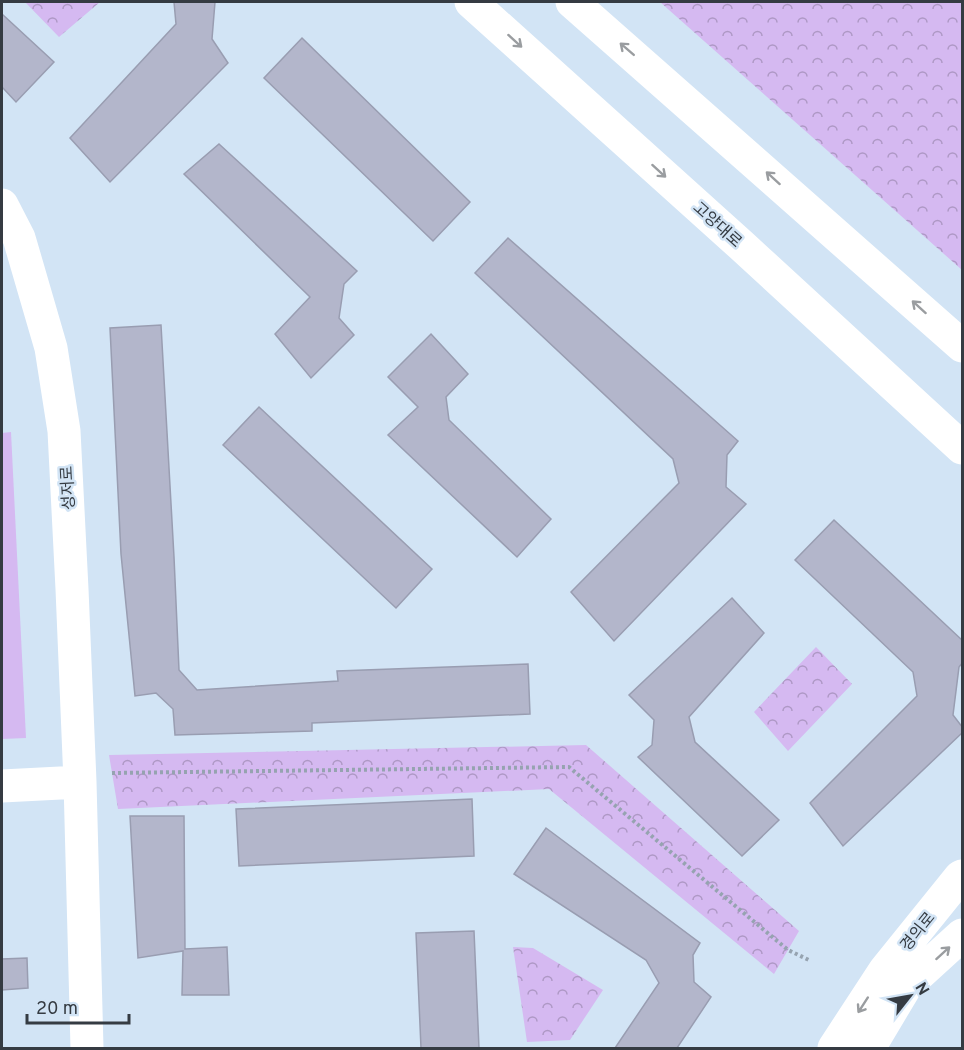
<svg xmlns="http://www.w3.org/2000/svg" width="964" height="1050" viewBox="0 0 964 1050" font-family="Overpass,'Noto Sans KR',sans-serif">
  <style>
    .green { fill: #d5b9f1 }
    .forest { fill: url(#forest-crowns) }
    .building { fill: #b3b6cb; stroke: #999db1; stroke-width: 1.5 }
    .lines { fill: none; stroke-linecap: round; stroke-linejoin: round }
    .path { stroke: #96a3b0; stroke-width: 4; stroke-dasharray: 3 3; stroke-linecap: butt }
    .minor { stroke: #fff; stroke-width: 33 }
    .major { stroke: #fff; stroke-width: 33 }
    .oneway { stroke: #9a9da0 }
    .labels { text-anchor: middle; stroke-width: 5; stroke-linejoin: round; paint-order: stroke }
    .street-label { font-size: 16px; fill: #353b42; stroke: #d2e4f5 }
  </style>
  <defs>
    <pattern id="forest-crowns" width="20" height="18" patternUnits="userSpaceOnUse" patternTransform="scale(1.5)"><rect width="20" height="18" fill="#d5b9f1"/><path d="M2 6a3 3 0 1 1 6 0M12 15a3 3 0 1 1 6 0" fill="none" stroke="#ae98c5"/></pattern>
  </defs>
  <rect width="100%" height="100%" fill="#d2e4f5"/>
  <path class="green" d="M11 432 26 738 2 739V433Z"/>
  <path class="forest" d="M25 2H100L59 37Z
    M660 2H962V270Z
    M816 647 852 684 788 751 754 712Z
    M586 745 799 931 774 974 549 789 118 809 109 755Z
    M513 947 533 948 603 990 570 1040 527 1042Z"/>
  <path class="building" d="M174 2H215L212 39 228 63 110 182 70 138 176 24Z
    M2 14 54 62 16 102 2 87Z
    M302 38 470 202 433 241 264 78Z
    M219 144 357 271 344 284 339 318 354 335 311 378 275 334 310 297 184 174Z
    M508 238 738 441 727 455 726 487 746 504 614 641 571 592 679 483 673 459 475 273Z
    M161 325 174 557 179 670 197 690 338 681 337 671 528 664 530 714 312 723V731L175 735 173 709 156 693 135 696 121 554 110 328Z
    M431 334 468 374 446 397 449 420 551 519 517 557 388 435 418 407 388 377Z
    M259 407 432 569 396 608 223 445Z
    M834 520 963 641V662L959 667 953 715 963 728V732L843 846 810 803 917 696 913 672 795 560Z
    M732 598 764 633 689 717 695 742 779 820 742 856 638 757 652 745 654 720 629 695Z
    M472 799 474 856 239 866 236 809Z
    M130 816H184L185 949 227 947 229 995H182L183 951 138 958Z
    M546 828 700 943 693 955 694 982 711 997 677 1048H615L659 983 646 960 514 874Z
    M474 931 479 1048H421L416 933Z
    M27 958 28 988 2 990V959Z"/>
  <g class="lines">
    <path class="path" d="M112 773 569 767 788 950 811 961"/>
    <path class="minor" d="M2 205 19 238 51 348 64 431 72 589 80 782 87 1048
      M2 786 80 782"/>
    <path class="major" d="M471 2 741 245 962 448
      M572 2 962 346
      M834 1048 885 970 960 877 962 876
      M869 1048 906 986 962 935"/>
  </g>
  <defs><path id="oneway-shaft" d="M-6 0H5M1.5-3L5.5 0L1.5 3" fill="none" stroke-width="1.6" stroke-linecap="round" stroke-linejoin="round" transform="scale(1.5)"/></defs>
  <g class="oneway">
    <use href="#oneway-shaft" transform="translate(515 41) rotate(42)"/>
    <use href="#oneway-shaft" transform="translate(627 49) rotate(-139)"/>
    <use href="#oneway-shaft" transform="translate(659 171) rotate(42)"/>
    <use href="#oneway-shaft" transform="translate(773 178) rotate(-138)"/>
    <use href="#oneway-shaft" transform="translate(919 307) rotate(-138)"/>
    <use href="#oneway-shaft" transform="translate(943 953) rotate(-42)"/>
    <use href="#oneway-shaft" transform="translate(863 1005) rotate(123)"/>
  </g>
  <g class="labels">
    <g class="street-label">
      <text transform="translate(718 224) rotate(42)" y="6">고양대로</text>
      <text transform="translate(67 488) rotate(-93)" y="6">성저로</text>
      <text transform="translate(917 931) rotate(-51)" y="6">경의로</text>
    </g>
  </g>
  <rect width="964" height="1050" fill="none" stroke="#353b42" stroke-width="6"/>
  <g transform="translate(910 996) rotate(59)" stroke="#d2e4f5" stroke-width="4.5" paint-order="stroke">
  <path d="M0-4.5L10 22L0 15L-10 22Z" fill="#353b42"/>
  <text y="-9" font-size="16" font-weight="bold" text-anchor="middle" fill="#353b42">N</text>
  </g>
  <path d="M27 1014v9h102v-9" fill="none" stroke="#353b42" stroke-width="3"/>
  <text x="36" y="1014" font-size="18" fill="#353b42" stroke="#d2e4f5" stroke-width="4.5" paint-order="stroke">20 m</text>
</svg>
